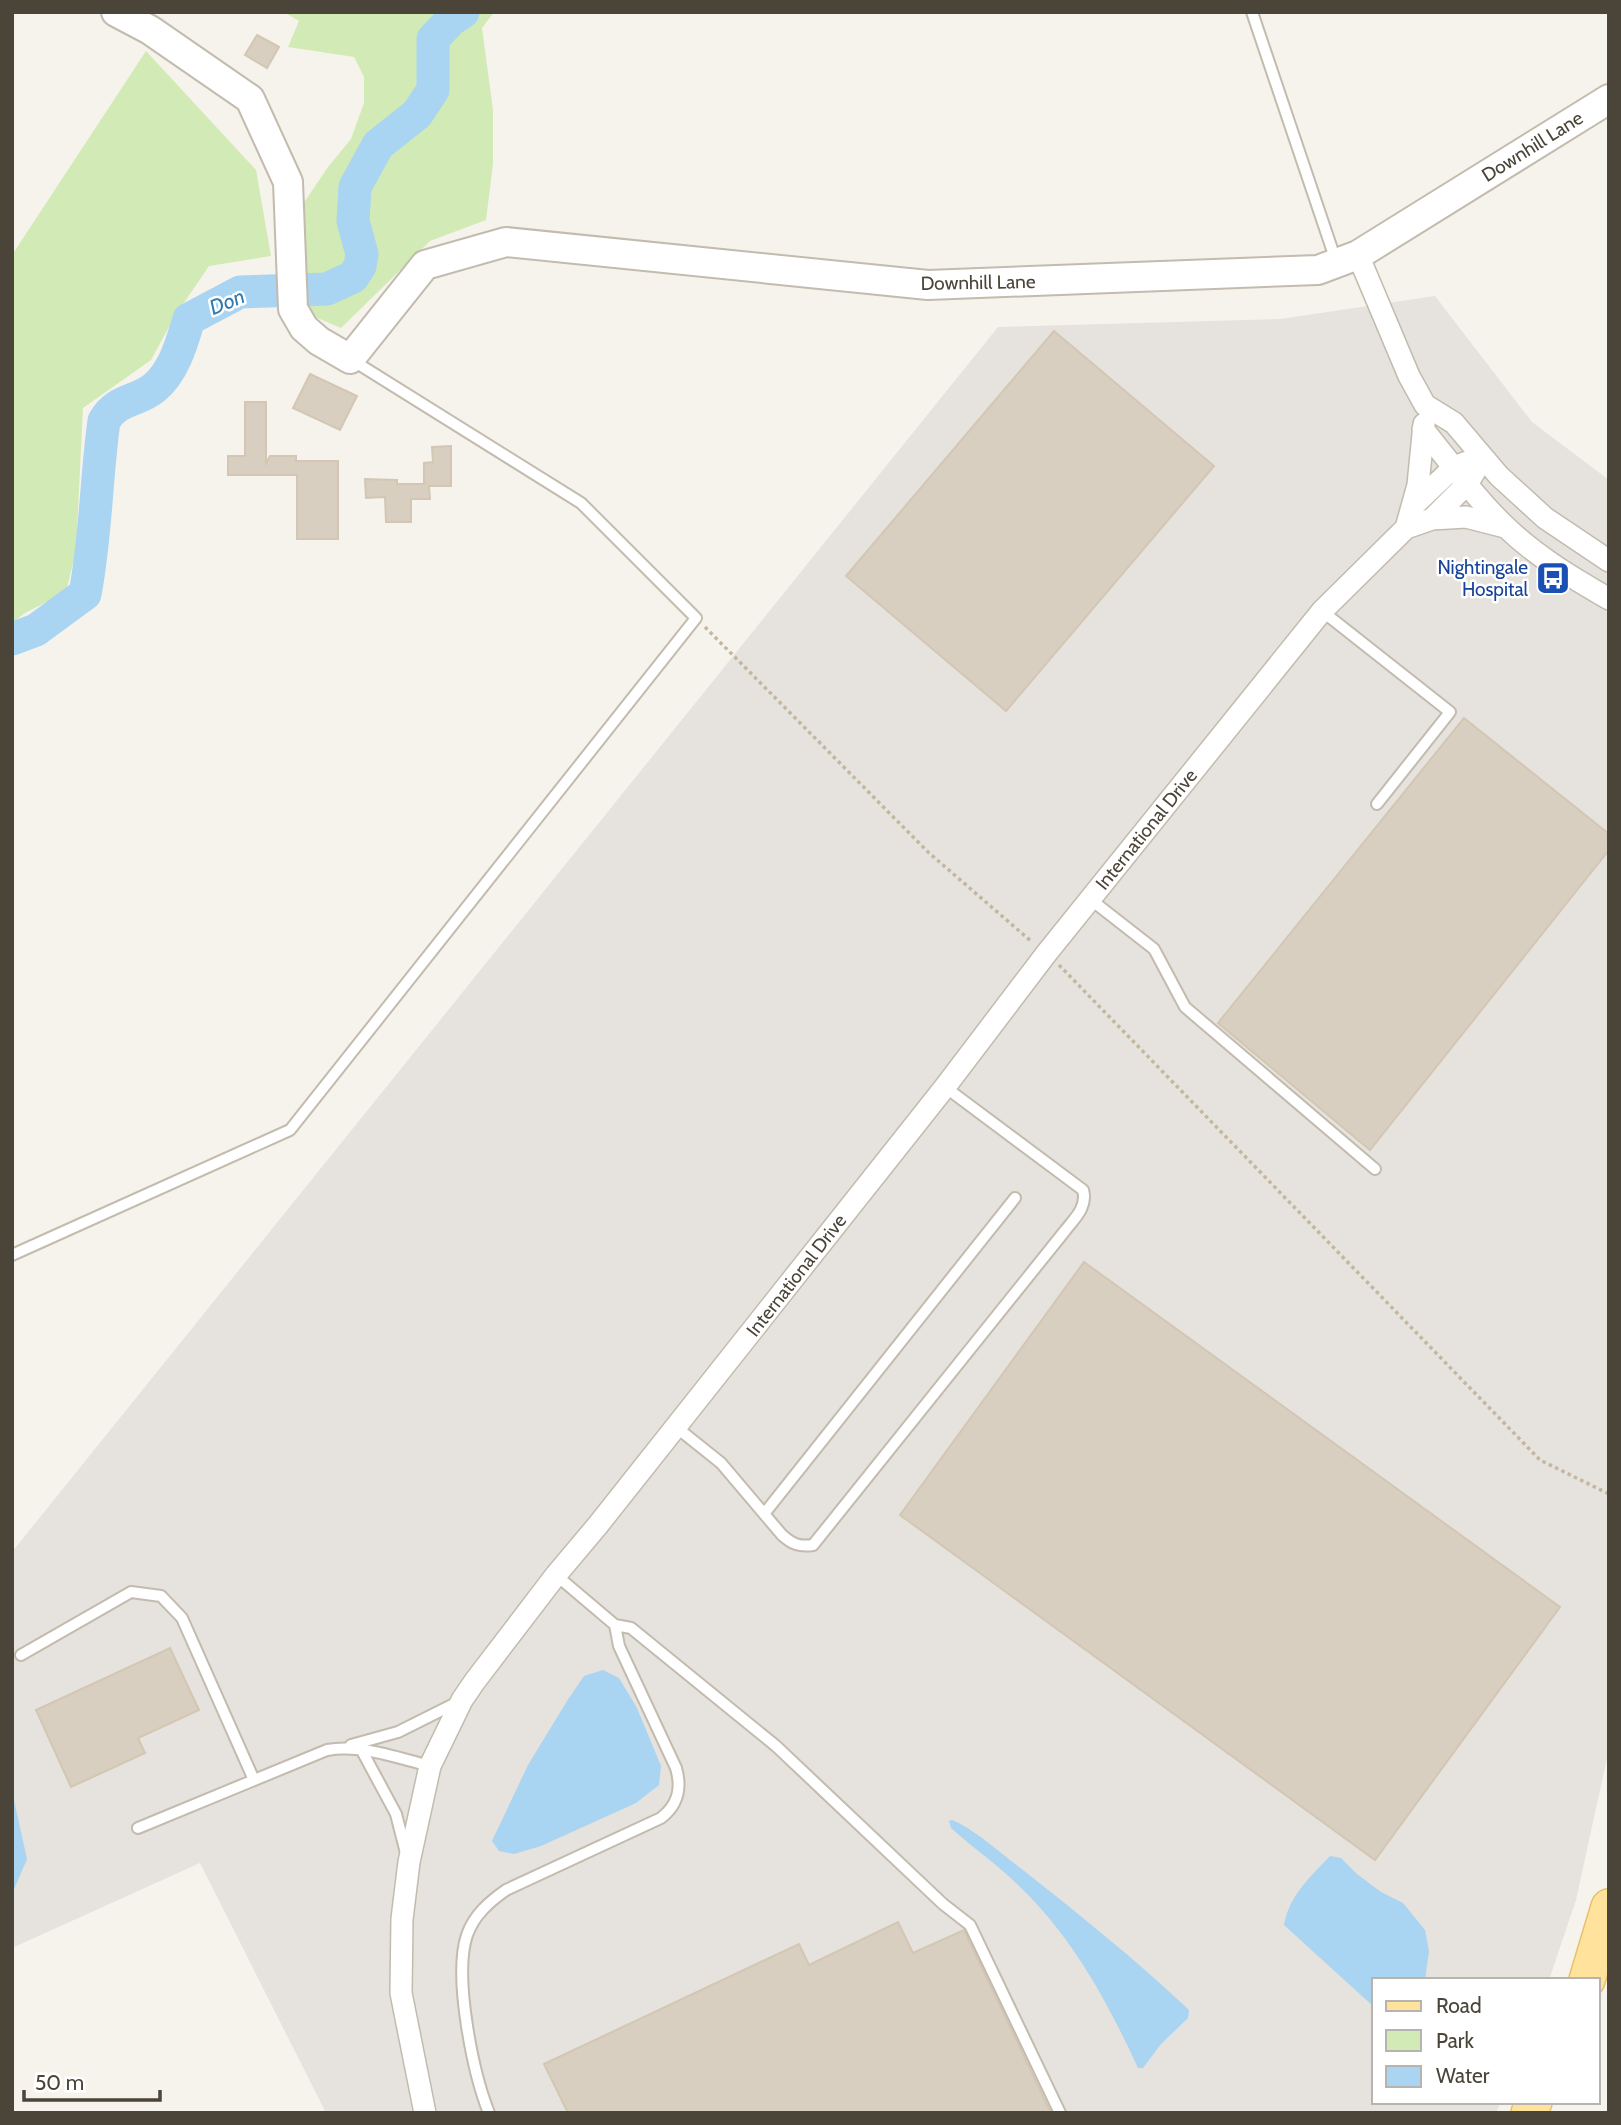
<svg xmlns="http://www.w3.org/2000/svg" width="1621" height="2125" viewBox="0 0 1621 2125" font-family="Cabin,sans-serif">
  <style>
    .industrial { fill: #e6e2dd }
    .green { fill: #d2eab5 }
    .water { fill: #a9d4f2 }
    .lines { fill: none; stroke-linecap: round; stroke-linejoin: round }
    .river { stroke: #a9d4f2; stroke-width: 33 }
    .building { fill: #d8cfc1; stroke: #d3c7b4; stroke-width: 2 }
    .service-casing { stroke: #c2bbae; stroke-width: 14 }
    .minor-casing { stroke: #c2bbae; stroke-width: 24 }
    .tertiary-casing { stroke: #c2bbae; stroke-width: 32 }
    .primary-casing { stroke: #e6c16a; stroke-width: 38 }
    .path { stroke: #c4b79f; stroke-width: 3.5; stroke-dasharray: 3.5 3.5; stroke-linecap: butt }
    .service { stroke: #fff; stroke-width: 10 }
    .minor { stroke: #fff; stroke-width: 21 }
    .tertiary { stroke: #fff; stroke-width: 28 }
    .primary { stroke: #ffe39c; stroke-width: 35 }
    .labels { text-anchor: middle; stroke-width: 5; stroke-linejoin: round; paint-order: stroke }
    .street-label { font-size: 19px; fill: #4b4439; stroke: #fff }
    .transit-label { font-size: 19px; fill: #164399; stroke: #fff; text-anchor: end }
    .water-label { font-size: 21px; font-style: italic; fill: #2e7ab2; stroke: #fff }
  </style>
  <rect width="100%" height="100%" fill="#f6f3ec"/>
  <path class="industrial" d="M1435 296 1532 422 1609 480V1749L1576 1900 1549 1980H1374V2102H1501L1496 2113H326L200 1863 12 1948V1552L998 327 1280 319Z"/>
  <path class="green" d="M284 12H494L482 28 493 110V164L486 220 430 241 341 328 308 314 300 263 301 207 328 167 351 139 364 103V77L354 57 288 47 299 21Z
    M146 51 256 170 271 256 209 266 175 316 151 360 83 408 76 551 66 592 25 613 12 623V255Z"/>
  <path class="water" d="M603 1670 619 1678 637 1708 661 1766 659 1785 636 1803 541 1846 514 1854 499 1851 492 1841 528 1765 567 1701 584 1676Z
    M12 1791 27 1859 12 1894Z
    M952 1820C973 1828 1004 1856 1023 1870 1080 1915 1136 1960 1189 2010L1188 2018 1161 2044 1143 2068H1138C1108 2003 1073 1938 1021 1888 1000 1866 974 1849 951 1828L949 1821Z
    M1330 1856 1341 1858 1357 1874 1381 1892 1403 1903 1425 1930 1429 1951 1425 1980H1374V2007L1284 1925C1289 1896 1310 1877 1330 1856Z"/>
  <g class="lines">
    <path class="river" d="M12 639 36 630 85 594C96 537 96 478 104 421 116 399 137 402 154 388 174 372 182 342 189 319L240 292 327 289 353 277 360 266 362 254 353 221 355 187 378 145 417 114 433 90V39L451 20 463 12"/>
  </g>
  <path class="building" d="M257 35 279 47 267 68 245 55Z
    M1054 331 1214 466 1006 711 846 576Z
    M310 374 357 396 340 430 293 408Z
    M245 402H266V463L270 456H296V461H338V539H297V475H228V456H245Z
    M451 446V486H429L430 499H411V522H386L385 497 366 498 365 479 397 480V484H424V463L433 462 432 447Z
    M1464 718 1609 834V850L1370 1150 1218 1023Z
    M1084 1262 1560 1607 1375 1860 900 1515Z
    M170 1648 199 1710 138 1738 145 1753 71 1787 36 1710Z
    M898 1922 913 1953 964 1930 1051 2113H568L544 2064 799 1944 809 1965Z"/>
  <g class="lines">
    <g class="service-casing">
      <path id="service" d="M1252 12 1336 261
        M1322 611 1450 712 1377 804
        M1090 899 1154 949 1185 1007 1375 1169
        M12 1255 290 1130 696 618 581 503 352 360
        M676 1427 721 1463 782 1535C792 1544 799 1547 813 1545L1064 1232C1074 1219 1088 1207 1083 1190L945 1087
        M764 1514 1015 1198
        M556 1575 615 1625 631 1628 776 1746 943 1904 970 1925 1060 2113
        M21 1655 131 1592 161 1596 182 1618 254 1780
        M351 1745 398 1732 456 1703
        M361 1749 396 1814 406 1853
        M138 1828 327 1750C362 1744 397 1758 430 1766
        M489 2113C473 2073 453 1976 467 1935 474 1915 489 1902 506 1890L661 1818C678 1805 682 1789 676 1768L619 1646 615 1625"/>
    </g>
    <g class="minor-casing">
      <path id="minor" d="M1358 255 1409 376 1425 405 1454 423 1499 476 1545 518 1609 561
        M1423 429C1449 461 1477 500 1507 528 1537 557 1573 578 1609 599
        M1414 505 1454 467 1467 462
        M1432 519 1468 483 1475 471
        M1406 528 1418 485 1424 424
        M425 2113 401 1993 402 1919 409 1862 430 1766 462 1700 475 1681 556 1575 598 1525 945 1087 1046 954 1322 611 1406 528 1432 519 1466 517 1505 527"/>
    </g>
    <g class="tertiary-casing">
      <path id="tertiary" d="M116 12 150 30 250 99 288 182 293 309 304 328 319 341 350 359 425 265 506 242 928 285 1318 270 1358 255 1609 99"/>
    </g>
    <g class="primary-casing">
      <path id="primary" d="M1587 1980 1609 1907
        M1529 2113 1534 2102"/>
    </g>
    <path class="path" d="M705 627 928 852 1032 942
      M1059 965 1540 1460 1609 1494"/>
    <use href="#service" class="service"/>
    <use href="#minor" class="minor"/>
    <use href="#tertiary" class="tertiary"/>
    <use href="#primary" class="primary"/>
  </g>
  <defs>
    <g id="bus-square" transform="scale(1.75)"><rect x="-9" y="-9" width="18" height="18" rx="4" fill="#1a4fb4" stroke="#fff"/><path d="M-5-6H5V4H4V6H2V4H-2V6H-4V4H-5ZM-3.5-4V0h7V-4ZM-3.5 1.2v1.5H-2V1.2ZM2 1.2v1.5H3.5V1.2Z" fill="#fff"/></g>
  </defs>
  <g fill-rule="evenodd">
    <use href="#bus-square" x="1553" y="578"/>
  </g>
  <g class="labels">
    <g class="street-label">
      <text transform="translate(1532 146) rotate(-32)" y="7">Downhill Lane</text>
      <text transform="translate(978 282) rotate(-1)" y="7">Downhill Lane</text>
      <text transform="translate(1146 829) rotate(-51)" y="7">International Drive</text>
      <text transform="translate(796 1275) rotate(-52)" y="7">International Drive</text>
    </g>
    <g class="transit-label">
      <text x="1528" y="574">Nightingale<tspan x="1528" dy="22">Hospital</tspan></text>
    </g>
    <g class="water-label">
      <text transform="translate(227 302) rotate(-22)" y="7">Don</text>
    </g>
  </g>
  <rect width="1621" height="2125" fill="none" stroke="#4b4439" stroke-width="28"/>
  <rect x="1372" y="1978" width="228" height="126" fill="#ffffff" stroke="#b7b4b0" stroke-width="2"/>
  <rect x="1386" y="2001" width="35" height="10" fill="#ffe39c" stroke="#b7b4b0" stroke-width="2"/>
  <text x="1436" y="2013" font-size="21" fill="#4b4439">Road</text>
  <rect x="1386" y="2030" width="35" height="21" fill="#d2eab5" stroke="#b7b4b0" stroke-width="2"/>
  <text x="1436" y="2048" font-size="21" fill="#4b4439">Park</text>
  <rect x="1386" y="2066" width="35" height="21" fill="#a9d4f2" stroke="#b7b4b0" stroke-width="2"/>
  <text x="1436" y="2083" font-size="21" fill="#4b4439">Water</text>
  <path d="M24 2090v10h136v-10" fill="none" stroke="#4b4439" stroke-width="3.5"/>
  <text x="35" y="2090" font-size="21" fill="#4b4439" stroke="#ffffff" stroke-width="5" paint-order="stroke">50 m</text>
</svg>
